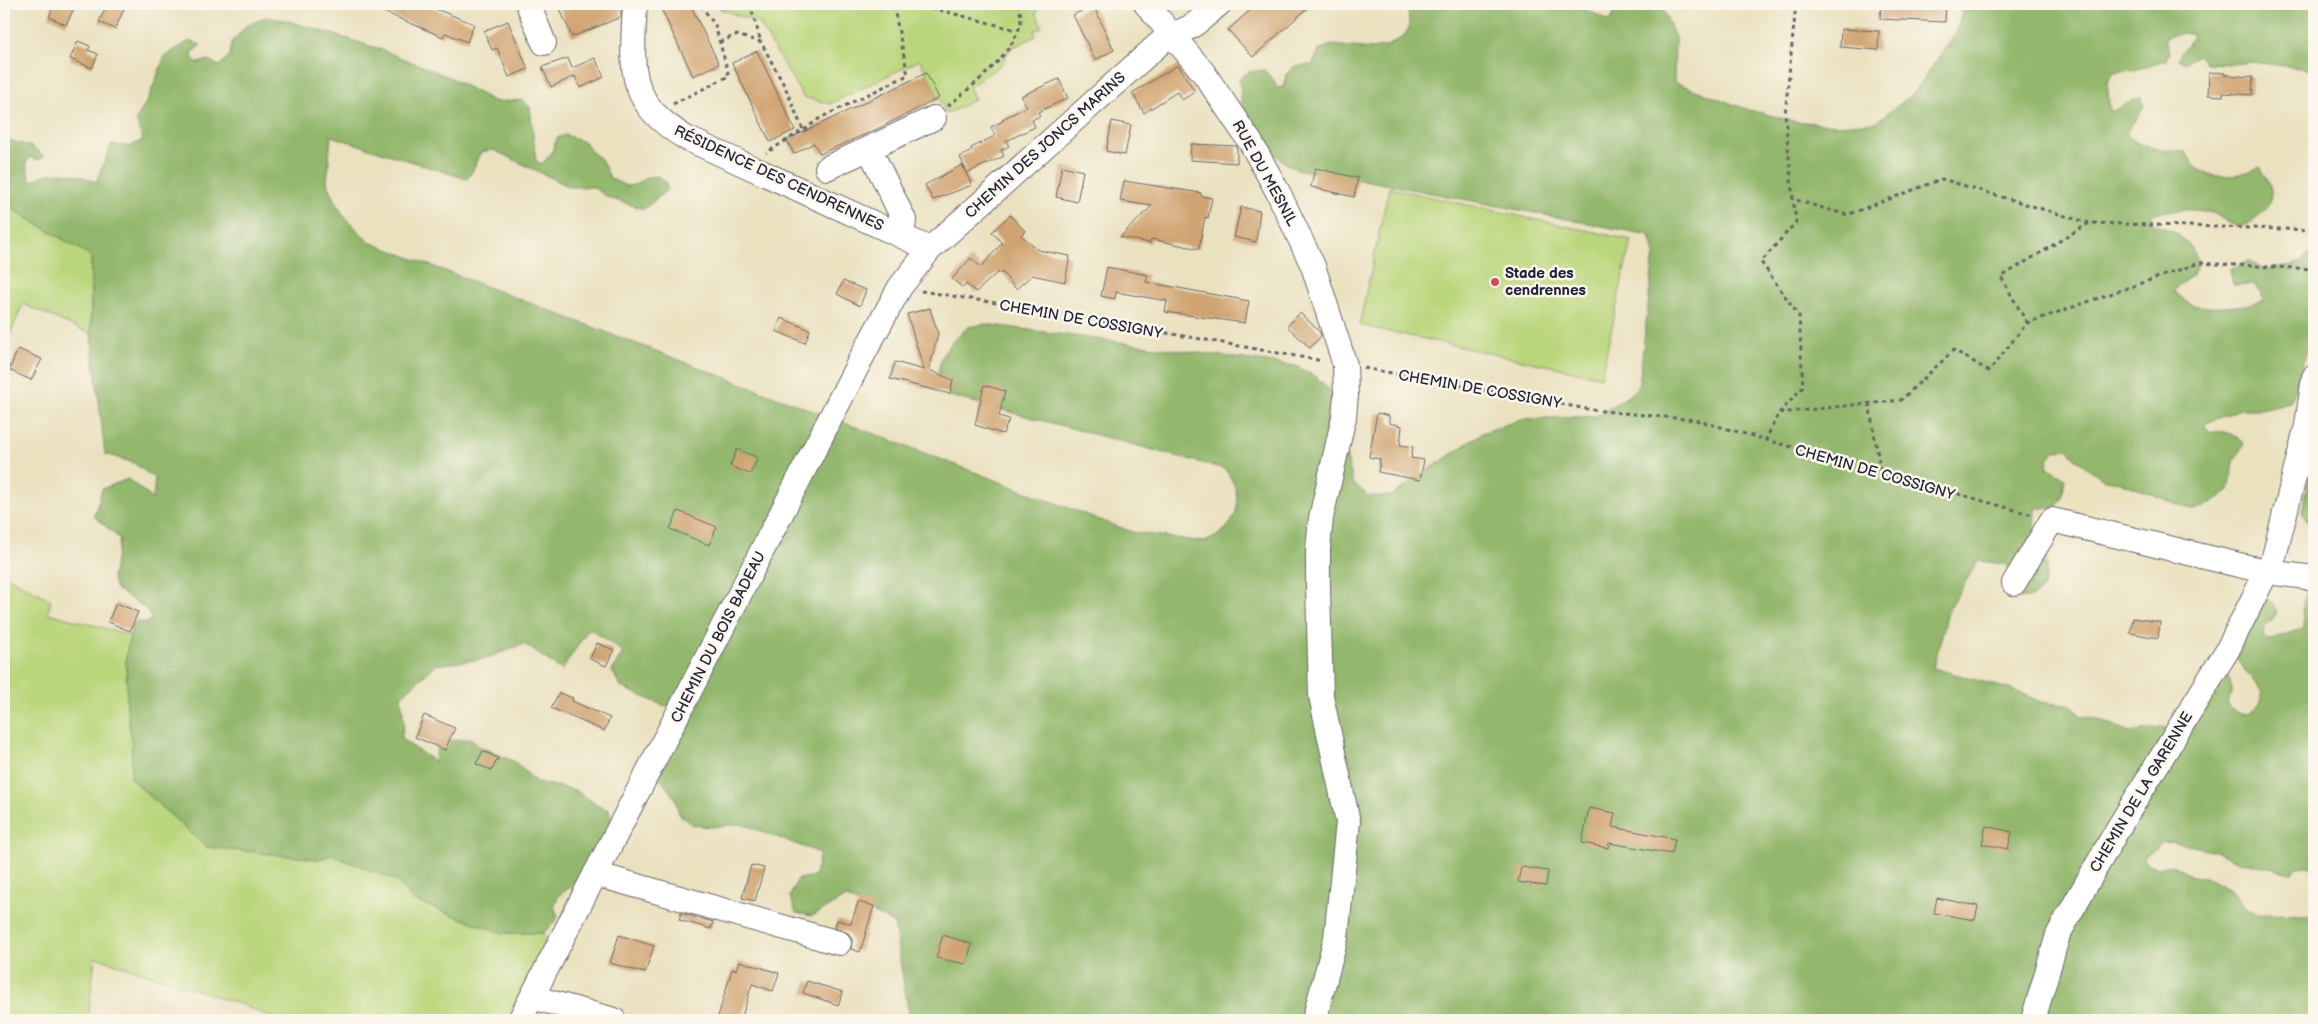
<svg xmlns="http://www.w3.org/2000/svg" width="2318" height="1024" viewBox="0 0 2318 1024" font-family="'Balsamiq Sans',sans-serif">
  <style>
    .green { fill: #bad67c; stroke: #6e7c5c }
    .forest { fill: #93b76c; stroke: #5a6c54 }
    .building { fill: #d0a472 }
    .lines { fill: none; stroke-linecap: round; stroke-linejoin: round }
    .minor-casing { stroke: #686569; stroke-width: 26 }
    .path { stroke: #686569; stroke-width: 3; stroke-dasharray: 4 4; stroke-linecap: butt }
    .minor { stroke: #fff; stroke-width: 24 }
    .poi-dot { fill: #d1495b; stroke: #fbf7ec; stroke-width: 2 }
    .labels { text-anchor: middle; stroke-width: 5; stroke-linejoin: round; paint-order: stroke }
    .street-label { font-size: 15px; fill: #22223b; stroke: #fbf7ec }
    .poi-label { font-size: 15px; font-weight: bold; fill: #22223b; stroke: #fbf7ec; text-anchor: start }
  </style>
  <rect width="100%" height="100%" fill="#fbf7ec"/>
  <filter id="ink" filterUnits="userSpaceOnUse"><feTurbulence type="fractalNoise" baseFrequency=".02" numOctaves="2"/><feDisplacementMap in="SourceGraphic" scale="10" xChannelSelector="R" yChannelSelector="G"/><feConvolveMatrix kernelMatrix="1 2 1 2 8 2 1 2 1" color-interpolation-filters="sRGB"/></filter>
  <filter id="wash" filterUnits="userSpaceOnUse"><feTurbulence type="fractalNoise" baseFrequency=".0096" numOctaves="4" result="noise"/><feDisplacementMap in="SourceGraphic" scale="20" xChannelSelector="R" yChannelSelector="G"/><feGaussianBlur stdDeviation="1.12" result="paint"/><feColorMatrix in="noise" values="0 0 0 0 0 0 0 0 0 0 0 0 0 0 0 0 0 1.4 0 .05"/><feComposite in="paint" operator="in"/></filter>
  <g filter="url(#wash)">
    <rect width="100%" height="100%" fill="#eae1bf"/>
    <path class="green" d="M716 4H1035L1038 11 1036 12 1042 27 1034 31 1036 36 1010 49 1001 65 969 87 975 99 947 114 920 60 830 104 803 97 759 23 720 9Z
      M1389 188 1631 240 1601 377 1359 325Z
      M4 204 91 256V334L23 304 4 348Z
      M4 575 51 600 48 613 130 635 126 657 127 704 132 748 131 779 206 847 318 859 332 855 398 881 412 900 502 933H543L545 943 506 1020H278L242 1005 95 957 88 1020H4Z"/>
    <path class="forest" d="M1408 4H1553L1554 8 1580 7 1610 21 1614 14 1612 4H1666L1664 11 1675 38 1674 82 1749 110 1793 121 1837 125 1876 122 1913 94 1956 33 1964 4H2314V70L2254 62 2230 64 2205 63 2198 55 2185 63 2178 59C2181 49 2190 45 2193 35L2185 33 2165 37 2169 52 2166 60 2134 70 2114 72 2107 81 2110 112C2123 108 2128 101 2141 97L2144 105C2140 117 2131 123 2126 134 2138 149 2165 150 2184 151 2189 156 2193 165 2199 169 2217 182 2242 175 2260 167 2264 175 2271 183 2271 192 2272 206 2257 222 2244 225 2229 229 2222 215 2209 212 2192 208 2168 210 2152 214V223C2159 228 2169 228 2174 232 2184 238 2196 252 2199 263L2193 274 2173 291C2178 295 2184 300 2189 303 2206 311 2247 306 2265 301L2254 284 2233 285 2230 269 2249 261 2264 269 2292 265 2301 261 2314 249V324L2311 338 2290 402 2261 409H2240L2204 424 2210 432C2225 430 2233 433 2244 443L2234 462 2229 491 2205 507 2193 510 2120 482 2105 480 2078 461 2068 449 2055 450 2048 459 2047 467 2065 478 2062 499 2055 508H2035C2035 514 2034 521 2035 527 2035 533 2039 536 2041 541 2047 556 2052 586 2035 595 2024 601 2016 599 2006 594L2009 569 2004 564 1978 561 1949 609 1933 668 2016 691 2041 702 2073 706 2081 716 2097 719 2130 732 2161 727 2180 732 2224 670 2230 680 2232 694 2227 703C2241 724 2259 713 2263 692L2245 671 2235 652 2267 597 2273 602 2277 612 2265 627 2264 638 2268 640 2304 628 2303 603 2306 593 2314 591V870L2309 866 2298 867 2290 873 2231 859 2216 851 2174 842 2162 843C2155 851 2149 850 2143 856L2147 864 2160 867 2172 865 2192 876 2206 877 2232 891 2245 908 2258 914 2314 915V1020H910L894 924 846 897 812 916 796 913 790 896 798 879 815 876 820 853 741 824 712 827 692 825 679 814 675 798 659 777V751L683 714 621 687 612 671 623 652 589 628 562 670 524 644 484 659 436 665 401 696 404 723 401 739 435 762 437 746 447 741 472 739 477 745 515 762 536 782 575 790 597 805 609 810 611 819 586 876 559 895 554 907 558 916 554 923 543 933H502L412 900 398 881 332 855 318 859 206 847 131 779 132 748 127 704 126 657 132 626 138 622 146 623 152 619 145 608 116 589 112 578 120 539 94 516 102 489 128 479 153 499 155 479 134 463 105 454 91 334V256L4 204V138C18 145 34 143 44 157L38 160 30 157 26 163 30 181C37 180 42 175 49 174 66 171 81 176 96 182L112 144 129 147 143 140 136 120 149 97 165 56 189 41 201 45 192 53 193 59 198 63 208 60 219 66 230 55 232 42 246 26 265 17 289 21 377 48 449 77 495 102 521 100 530 107 536 161 542 164 551 154 557 138 566 135 586 143 592 153 601 159 610 178 626 186 635 185 647 177 657 176 666 182 667 190 644 209 609 198 593 187H570L494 150 481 152C475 161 474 172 467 179L331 136 327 182 342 214 369 242 1132 532 1204 542C1239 530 1247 497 1225 469L950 396 938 371 943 354 954 340 968 327 985 324 1296 366 1316 377 1331 391 1353 483 1368 496H1391L1482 433 1522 419 1596 416 1633 393 1639 384 1654 253 1649 235 1338 175C1326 173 1312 173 1300 170 1279 165 1249 129 1243 109 1240 99 1241 88 1239 78L1249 72 1264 70 1273 79 1277 88 1284 87 1286 74 1295 66 1312 65 1320 49 1332 45 1372 49 1387 46 1403 37 1409 28Z
      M2314 414V524H2309L2302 512 2311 462 2298 444Z"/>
    <g id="blocks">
      <path class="building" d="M54 4H76L66 25 49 17Z
        M107 4H126L115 29 99 22Z
        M365 4H423L474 24 467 42 445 33 443 37Z
        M558 4H621V17L572 37Z
        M659 4H690L719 64 693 76Z
        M1257 4H1312L1253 57 1228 30Z
        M1881 4H1946L1945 22 1880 19Z
        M1093 5 1114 50 1095 60 1073 15Z
        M508 21 528 69 509 77 497 48 492 50 484 31Z
        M1841 29 1879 31 1878 50 1840 47Z
        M78 41 90 46 88 50 98 54 92 68 70 59Z
        M757 51 795 130 770 142 732 63Z
        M568 58 572 68 595 58 604 77 580 88 575 76 551 87 542 67Z
        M1178 65 1195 92 1182 100 1177 92 1144 113 1132 93Z
        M2209 72 2225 73 2224 75 2253 77 2252 95 2223 93V96L2208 95Z
        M926 73 939 98 875 130 820 154 814 143 794 154 787 140Z
        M1059 79 1068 98 1038 112 1040 116 1032 120 1035 127 1006 141 1009 146 1001 150 1004 156 967 173 960 157 972 151 971 148 995 136 991 127 1003 121 1002 119 1027 107 1021 96Z
        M1112 121 1131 125 1125 155 1106 151Z
        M1191 144 1237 146V163L1190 160Z
        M962 165 972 185 933 200 925 185Z
        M1062 166 1083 171 1077 202 1056 197Z
        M1315 168 1358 178 1354 197 1311 187Z
        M1124 181 1201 193V196L1212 198 1208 218 1205 217 1199 249 1151 239 1150 243 1120 237 1152 206 1120 201Z
        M1241 207 1260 211 1256 242 1234 237Z
        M1010 215 1025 231 1021 235 1038 250 1070 256 1065 282 1032 275 1016 289 1002 272 1000 274 998 272 976 292 966 284 963 288 952 279 971 258 981 267 1002 243 992 232Z
        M1107 267 1148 275 1146 282 1249 301 1245 323 1165 312 1167 301 1116 292 1115 299 1101 296Z
        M843 281 866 290 860 306 837 294Z
        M930 308 938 334 929 370 953 380 950 394 890 379 895 362 924 370 907 314Z
        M1300 313 1320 332 1321 336 1310 348 1287 326Z
        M781 318 810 330 805 343 776 331Z
        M18 349 42 359 31 380 9 370Z
        M984 385 1005 391 999 416 1009 419 1003 434 975 425Z
        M1377 413 1389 416V423L1402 426 1400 445 1413 447 1411 458 1424 460 1420 480 1378 472 1380 459 1369 457Z
        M737 449 758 458 750 474 730 466Z
        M678 511 717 527 709 545 670 529Z
        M116 603 138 612 130 631 108 622Z
        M2133 618 2160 622 2158 638 2130 633Z
        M597 643 614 650 606 666 590 659Z
        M559 693 573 698 572 701 610 718 604 731 551 708Z
        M424 715 455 728 445 750 415 737Z
        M483 751 498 758 492 770 476 764Z
        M1589 808 1615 813 1612 827 1675 839 1672 854 1609 843 1608 848 1582 843Z
        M1986 826 2012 832 2008 849 1982 844Z
        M751 865 764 868 755 901 742 898Z
        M1521 867 1548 871 1546 886 1518 882Z
        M1937 898 1978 906 1975 920 1934 913Z
        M858 902 874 906 860 952 851 949 852 940 848 933 835 928 837 920 851 924Z
        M681 913 713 922 711 929 679 920Z
        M619 935 654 946 645 973 610 963Z
        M943 935 972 944 966 964 936 958Z
        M739 961 779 973 773 991 752 984 741 1020H717L732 969 736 970Z
        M807 981 843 992 838 1005 803 993Z"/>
    </g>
  </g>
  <g filter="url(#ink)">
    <use href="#blocks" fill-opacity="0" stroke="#686569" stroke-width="1"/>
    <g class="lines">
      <g class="minor-casing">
        <path id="minor" d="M528 4 544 43
          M635 4C632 68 625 101 686 138L930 249
          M1146 4 1203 72 1251 143 1278 192 1313 266 1345 365 1346 395 1344 417 1321 518 1318 549V586L1321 696 1348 822 1336 938 1314 1020
          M869 148 904 220 902 236
          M827 168 934 118
          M2014 583 2052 520 2268 572 2314 578
          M595 874 839 943
          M532 997 614 1020
          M520 1020 864 353 900 287 930 249 1160 43C1169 34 1173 35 1184 30 1197 25 1209 12 1219 4
          M2033 1020 2058 935 2071 911 2120 825 2228 649 2274 557 2307 425 2314 377"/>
      </g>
      <path class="path" d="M750 4 761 42
        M916 4 1017 30
        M1796 4 1785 115 1793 199 1847 215 1942 179 2089 223
        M720 42 736 35 761 42 785 87 803 130 766 153
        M673 104 729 76 715 25 700 4
        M948 106C970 88 1019 50 1021 19 1021 14 1019 9 1019 4
        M804 130 820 118 908 75 893 4
        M921 291 1028 308 1323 361
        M2027 323 2001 277 2089 223 2314 230
        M1364 368 1593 410 1696 420 2033 515
        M1869 403 1881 474
        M1779 413 1803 387 1799 316 1761 262 1796 222 1793 199
        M1765 441 1779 413 1901 400 1954 350 1989 371 2027 323 2199 263 2314 269"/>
      <use href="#minor" class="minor"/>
    </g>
  </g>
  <circle class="poi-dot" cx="1495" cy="282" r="5"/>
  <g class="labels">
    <g class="street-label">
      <text transform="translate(1045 145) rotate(-42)" y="5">CHEMIN DES JONCS MARINS</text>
      <text transform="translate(1265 173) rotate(61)" y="5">RUE DU MESNIL</text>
      <text transform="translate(779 178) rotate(25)" y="5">RÉSIDENCE DES CENDRENNES</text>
      <text transform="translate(1081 319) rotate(10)" y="5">CHEMIN DE COSSIGNY</text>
      <text transform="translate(1480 389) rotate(10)" y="5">CHEMIN DE COSSIGNY</text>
      <text transform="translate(1875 472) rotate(16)" y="5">CHEMIN DE COSSIGNY</text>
      <text transform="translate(718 637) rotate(-63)" y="5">CHEMIN DU BOIS BADEAU</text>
      <text transform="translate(2141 792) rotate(-59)" y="5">CHEMIN DE LA GARENNE</text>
    </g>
    <g class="poi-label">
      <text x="1505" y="278">Stade des<tspan x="1505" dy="17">cendrennes</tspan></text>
    </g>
  </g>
  <rect width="2318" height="1024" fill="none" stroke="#fbf7ec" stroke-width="20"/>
</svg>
